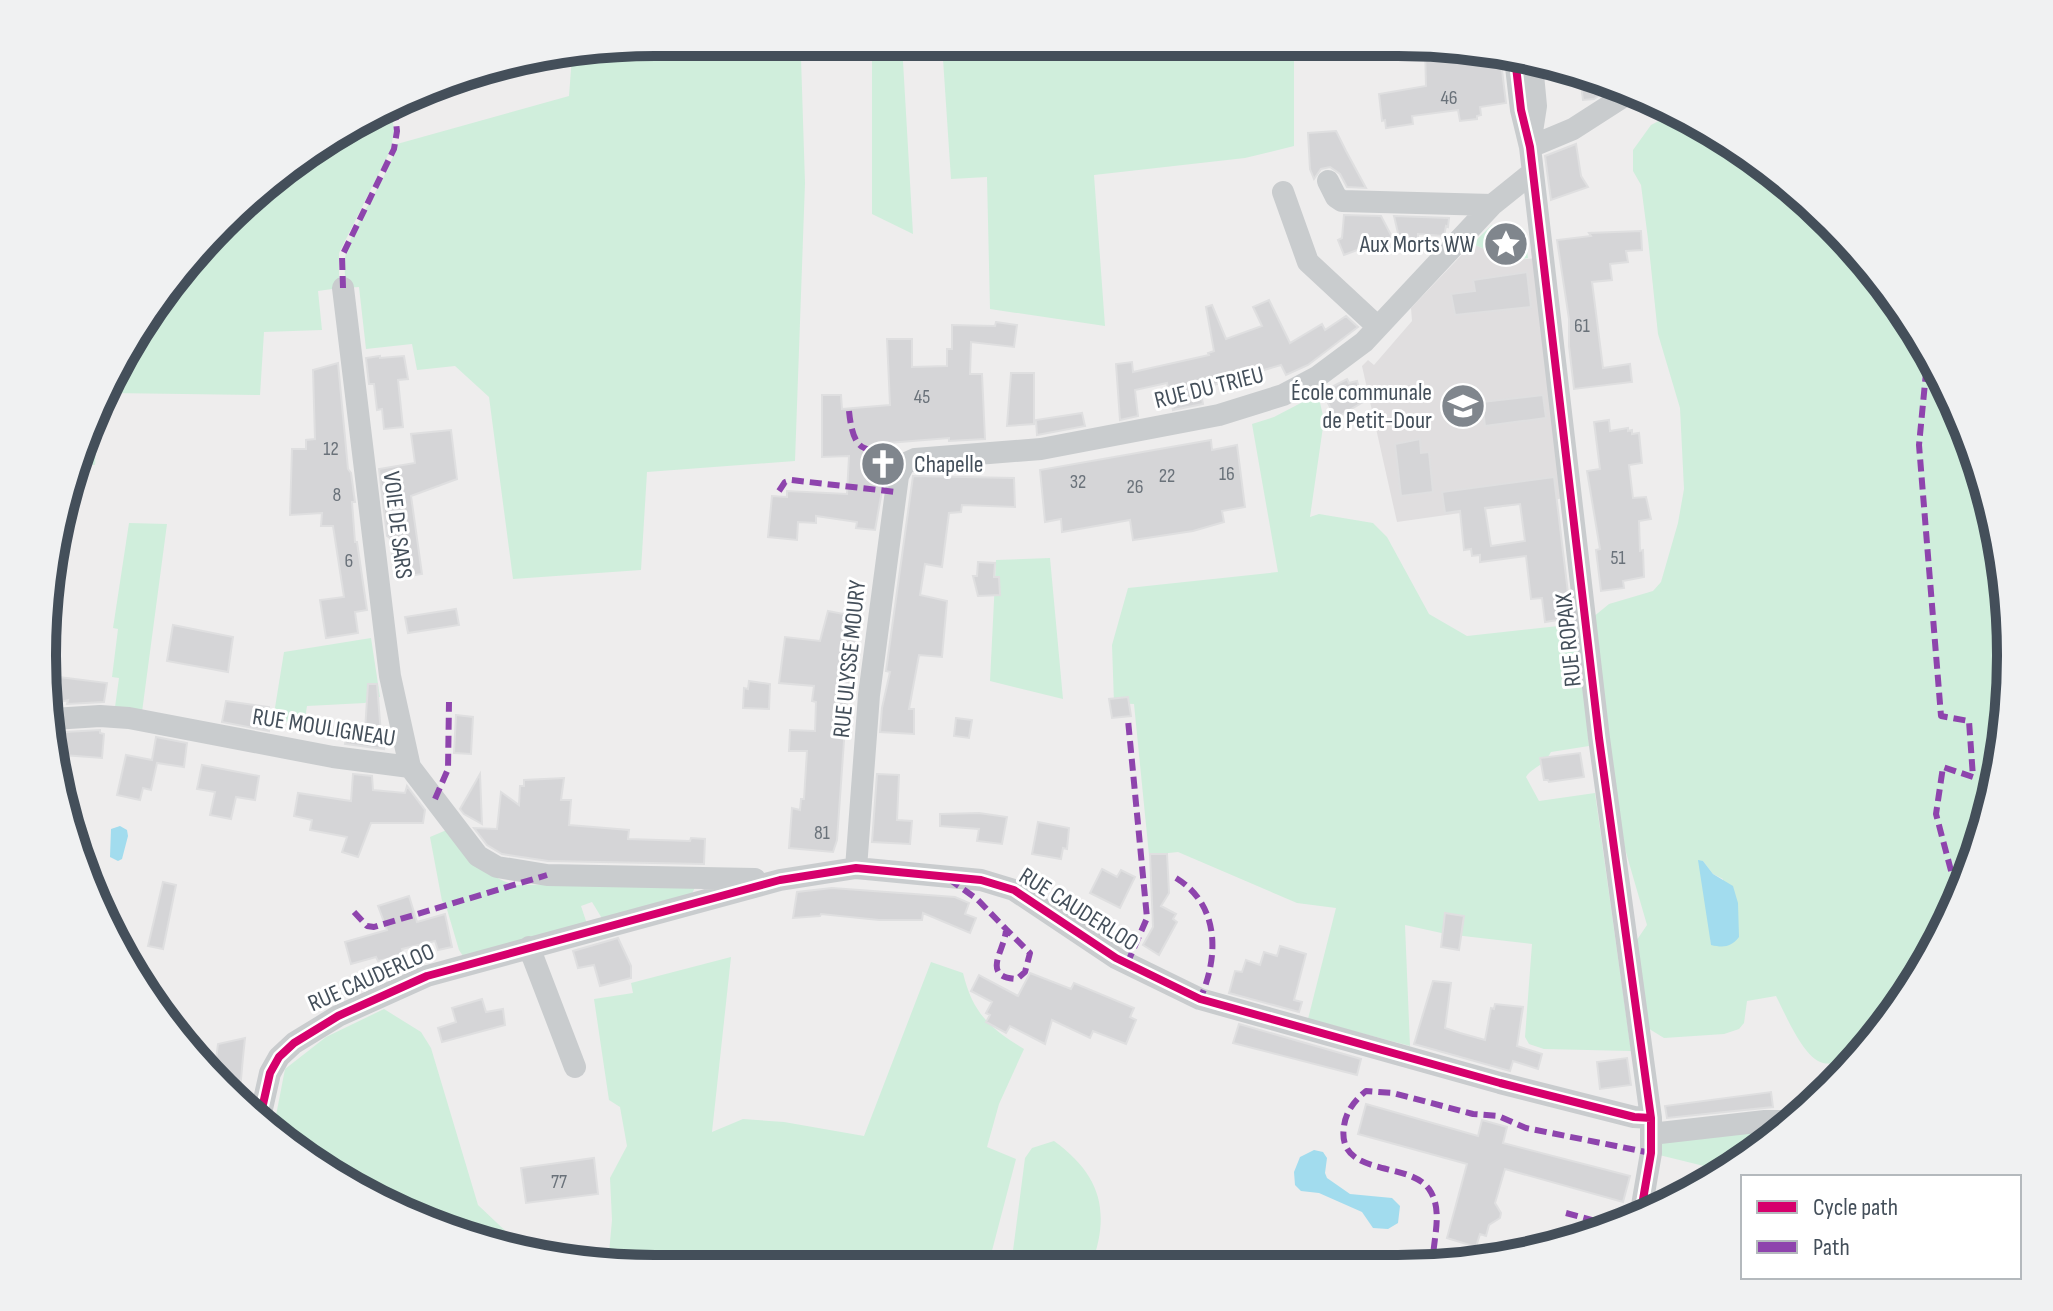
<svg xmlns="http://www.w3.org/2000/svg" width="2053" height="1311" viewBox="0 0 2053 1311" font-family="'Sofia Sans Condensed',sans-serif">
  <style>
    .education { fill: #e0dedf }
    .green { fill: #d0eedc; fill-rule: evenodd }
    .water { fill: #a2dcee }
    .building { fill: #d5d5d7; stroke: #dfdfe0; stroke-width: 2; fill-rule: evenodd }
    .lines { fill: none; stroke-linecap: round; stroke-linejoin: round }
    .minor { stroke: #c9ccce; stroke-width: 22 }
    .quiet { stroke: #8e44ad; stroke-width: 6; stroke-dasharray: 12 6; stroke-linecap: butt }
    .cycleway-casing { stroke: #fff; stroke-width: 13 }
    .cycleway { stroke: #d6006c; stroke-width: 8 }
    .labels { text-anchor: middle; stroke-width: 6; stroke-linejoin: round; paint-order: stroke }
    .number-label { font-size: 20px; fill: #6a727a }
    .poi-label { font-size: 24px; fill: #444f5a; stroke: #fff; text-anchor: end }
    .street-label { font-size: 24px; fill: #444f5a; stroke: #fff }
    .rim { fill: none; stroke: #444f5a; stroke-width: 10 }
  </style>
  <rect width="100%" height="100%" fill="#eeeded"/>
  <path class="education" d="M1472 244 1514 260 1537 258 1566 498 1397 522 1362 366 1368 360 1374 365 1412 321 1411 308Z"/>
  <path class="green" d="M649 43 666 51 762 43 902 44 913 234 872 214V49L801 58 805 183 795 461 647 472 641 570 513 579 489 397 455 366 417 370 412 344 366 349 359 287 346 288C345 275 343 261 347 249 360 212 386 182 397 144L569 96 572 56Z
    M942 44 1294 46V146L1245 158 1094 175 1105 326 990 309 987 177 951 179Z
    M391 108 394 130 391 149 339 253V288L318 291 322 330 264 332 260 395 110 393 169 282 314 146Z
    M1678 111 1802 194 1884 282 1948 384 1988 491 2006 719V735L1979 852 1929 962 1855 1063C1845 1063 1832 1065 1823 1063 1803 1058 1785 1013 1776 996L1747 1001 1744 1023 1739 1029 1724 1034 1664 1038 1638 1022 1628 953 1647 925 1625 849 1587 622 1609 604 1653 591 1661 582 1678 523 1684 489 1680 408 1658 334 1648 239 1641 185 1633 171V150L1651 125ZM1703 861 1713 874 1723 879 1711 944Z
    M1492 225 1524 229 1528 258 1514 260 1472 244Z
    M1318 394 1324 420 1310 517 1319 514 1373 523 1387 537 1429 614 1467 636 1577 624 1589 746 1551 752C1542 768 1532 767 1526 777L1539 801 1595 793 1631 1051 1544 1049 1529 1044 1525 1037 1532 944 1446 934 1405 925 1410 1046 1308 1019 1336 908 1297 903 1178 852 1149 855 1134 704 1114 703 1112 645 1128 588 1278 572 1252 424 1274 417Z
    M98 413 95 465 74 463 75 458Z
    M129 523 167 524 142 712 115 707 119 678 112 677 118 629 113 628Z
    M1050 558 1063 699 990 681 996 560Z
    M371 638 380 697 367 698V702L365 703 307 706 304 724 273 720 284 652Z
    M449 829C468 853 483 875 514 885L691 884 696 885 691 896 603 920 592 902 581 906 587 924 463 956 459 950 446 906 442 901 430 837Z
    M731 957 712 1132 743 1119 784 1122 864 1136 931 962 963 973C973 1014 990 1028 1024 1049L999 1104 987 1147 1016 1159 988 1266 673 1264 610 1253 608 1264H576L420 1222 273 1131 285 1069 326 1037 384 1009 421 1032 431 1048 478 1205 513 1238 609 1253 612 1220 610 1178 627 1146 620 1107 609 1100 594 999 633 993 631 983Z
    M1794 1121 1771 1142 1718 1175 1704 1166 1651 1153V1134Z
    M1054 1141C1101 1175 1111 1212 1091 1266H1011L1025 1158 1032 1148Z"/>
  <path class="water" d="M120 826 127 830 128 836 122 859 118 861 110 857 111 829Z
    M1698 860 1703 861 1713 874 1733 886 1738 903 1739 937C1731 947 1724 948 1711 945Z
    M1314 1150 1323 1152 1327 1158 1325 1173 1327 1178 1350 1194 1392 1198 1400 1206 1398 1223 1388 1229 1373 1228 1362 1212 1319 1193 1301 1191 1295 1185 1294 1172 1300 1157Z"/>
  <path class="building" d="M1425 47H1478L1500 54 1506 103 1480 107 1481 115 1477 116V119L1460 121 1458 110 1412 116 1413 124 1386 128 1385 120 1382 121 1379 94 1426 86Z
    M1580 78 1604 85V92L1594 99 1583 100Z
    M1336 131 1346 151 1366 188 1347 187 1340 174 1330 167 1321 169 1314 179 1310 169 1308 133Z
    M1576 144 1581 176 1588 187 1551 200 1545 156Z
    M1344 215 1381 216 1392 237 1344 255 1338 240 1342 238Z
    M1394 216 1449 218 1448 227 1446 226 1444 236 1418 234V251L1402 250Z
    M1641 231 1642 250 1626 251 1628 262 1610 264 1612 280 1592 282 1603 368 1630 364 1632 382 1574 389 1569 346V319L1557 240 1591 236 1589 233Z
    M1527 272 1531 307 1455 315 1451 294 1475 291 1473 280Z
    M1269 300 1290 343 1322 324 1325 330 1346 316 1358 327 1308 365 1286 375 1281 365 1200 389 1203 404 1173 410 1167 383 1135 390 1138 416 1120 420 1116 364 1132 362 1133 372 1209 355 1208 353 1214 351 1206 307 1212 305 1226 339 1262 326 1253 307Z
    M996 322 1017 325 1014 347 971 342 970 374H982L985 439 949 441V438L888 443 886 468 875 530 856 528 857 522 816 516V523L798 522 797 540 768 537 772 496 787 497V491L847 494 849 456 822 457V395H841L842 409 890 405 887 339H912V367L947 366V349H952V325L995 326Z
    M380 356V358L404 356 408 379 398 380 403 427 384 429 382 409 377 410 374 384H369L366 358Z
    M338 363 348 469 351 473 355 502H352L355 542H357L367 610 355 612 358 633 326 638 320 600 344 597 333 526H321L322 513 290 515 292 449H306V440L315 439 313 370Z
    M1011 373H1034V424L1007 426Z
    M1347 379 1349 383 1357 381 1363 402 1336 418 1322 392Z
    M1543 395 1546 418 1485 426 1482 402Z
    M1082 413 1085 426 1037 435 1036 420Z
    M1609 420 1610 431 1628 428V431L1632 430V434L1639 433 1642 463 1629 465 1633 498 1646 497 1651 519 1639 521 1640 551 1643 550 1644 577 1623 581 1624 588 1601 591 1596 550 1600 549 1587 471 1600 469 1594 422Z
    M451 430 457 479 411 496 422 574 396 578 390 538 387 536 379 469 415 463 411 434Z
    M1420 439 1421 453 1429 452 1433 492 1401 496 1395 444Z
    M1211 440 1212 450 1237 445 1245 507 1222 511 1224 522 1193 531 1133 540 1130 520 1062 532 1061 519 1045 522 1040 470Z
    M913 476 1014 478 1015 507 962 505 961 512 949 513 942 567 925 564 920 595 947 601 942 657 919 655 909 709H914V734L880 732 882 708 890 672 886 671Z
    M1554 477 1571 618 1545 622 1542 598 1531 599 1526 556 1480 562V555L1472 556 1471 549 1464 550 1460 511 1445 513 1442 492ZM1520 504 1525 541 1491 546 1485 508Z
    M978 562 995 563 994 577H999L1000 595 978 596 973 576H977Z
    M456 609 459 625 408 633 405 617Z
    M828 611 859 617 849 670 837 840 833 852 789 848 792 808 800 810 801 799H804L807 751H789L790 730 815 731 816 702 812 701 814 686 779 683 785 637 820 641Z
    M173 625 233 637 228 672 167 661Z
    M51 676 107 683 104 702 67 704 68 700 52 704Z
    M749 681 770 684 769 709 743 708 744 688 748 689Z
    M368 684H377L381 734 385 735 384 749 345 744 348 730 365 731Z
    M1128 697 1131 716 1112 718 1109 699Z
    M226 701 269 707V731L222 722Z
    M456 715 473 717 471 754 454 753Z
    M956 718 972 720 969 738 954 736Z
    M100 730V733L104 734 102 758 63 755 65 732Z
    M156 737 187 743 184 767 157 763 151 790 143 788 140 800 117 795 126 755 152 760Z
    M1580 753 1584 777 1549 782 1548 780H1544L1540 758Z
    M202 765 259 776 255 800 236 797 231 819 210 815 215 792 197 789Z
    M353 774 372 776 373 790 405 793 407 786 425 810 423 823H371L358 857 342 852 347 837 310 830 312 820 294 816 298 793 351 801Z
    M480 774 482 824 464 814 460 809Z
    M877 774 899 775 897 820 912 821 910 844 872 842Z
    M564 778 561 800H571L569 825 629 830 628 839 690 841 691 838 705 839 704 864 548 861 502 854 487 845 474 828 497 829 501 792 519 805 520 786H524V780Z
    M979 813 1007 817 1002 844 977 841 979 829 940 826V814Z
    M1038 822 1069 828 1067 849 1063 848 1061 859 1032 854Z
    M1150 854H1167L1169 893 1161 906 1176 914 1173 919 1177 922 1159 955 1143 945 1153 927Z
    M1102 869 1117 877 1121 870 1135 877 1120 908 1090 893Z
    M163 882 176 885 163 949 148 946Z
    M832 888 955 897 969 903 965 914 976 918 970 933 923 913 922 920H879L821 914 820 916 793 918 797 892Z
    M409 896 417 922 445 914 452 947 438 950 435 941 402 949 404 955 378 961 376 957 351 964 345 942 387 930 378 906Z
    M1445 913 1464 916 1459 950 1441 947Z
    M618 938 631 966V978L600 986 594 965 578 968 573 951Z
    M1280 946 1306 954 1294 1000 1302 1002 1299 1012 1229 993 1235 971 1242 972 1246 960 1260 965 1264 952 1277 956Z
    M1030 973 1071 989 1074 983 1134 1008 1130 1017 1136 1020 1126 1044 1093 1031 1090 1038 1052 1020 1045 1044 1010 1026 1006 1033 986 1022 990 1015 986 1013 992 1002 971 991 979 975 1018 996Z
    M1433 981 1451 983 1445 1028 1460 1033 1485 1040 1491 1008 1494 1009 1495 1004 1523 1007 1517 1046 1542 1054 1538 1069 1513 1061 1510 1071 1414 1044Z
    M482 999 486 1012 503 1009 505 1025 442 1042 438 1028 456 1022 452 1008Z
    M1239 1024 1361 1059 1357 1075 1233 1043Z
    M245 1038 243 1057 239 1102 204 1060H216L218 1044Z
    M1627 1058 1631 1085 1600 1089 1597 1062Z
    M1771 1092 1773 1107 1667 1118 1665 1106Z
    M1366 1104 1478 1136 1482 1120 1507 1127 1503 1143 1630 1176 1623 1202 1505 1169 1495 1203 1501 1213 1500 1218 1489 1225 1486 1236 1480 1234 1476 1247 1447 1238 1467 1164 1358 1134Z
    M594 1158 598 1194 526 1203 521 1168Z"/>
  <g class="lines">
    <path class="minor" d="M1515 58 1521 110 1530 147 1599 738 1651 1118V1153L1640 1217
      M1531 138 1536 106 1532 64
      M1530 147 1573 129 1629 93
      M1328 181 1336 197 1342 201 1492 205
      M1283 192 1308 262 1378 327
      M343 288 390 676 410 767
      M53 719 100 716 129 718 333 757 410 767 478 856 497 867 547 875 755 879
      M856 868 869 695 898 476 904 464 915 459 1041 449 1219 415 1283 395 1317 377 1364 342 1492 205 1533 172
      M529 947 575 1067
      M259 1122 270 1073 279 1057 294 1043 338 1016 427 976 780 880 856 868 981 880 1014 890 1116 958 1200 999 1500 1083 1634 1117 1651 1118
      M1651 1134 1765 1121H1794"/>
    <path class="quiet" d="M343 288 342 256 394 149 397 131 394 106
      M1928 352 1919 445 1941 716 1969 721 1973 777 1943 767 1936 814 1958 897
      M849 411C855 471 877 436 904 464
      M779 491 785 482 791 480 896 492
      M435 799 448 769 449 702
      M1176 878C1220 905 1219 957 1200 999
      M949 879 977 899 1006 929C1006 949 979 977 1017 979L1025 972 1030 953 1006 929
      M354 912 367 926 374 927 547 875
      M1127 964 1147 918 1128 720
      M1566 1213 1614 1226
      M1433 1268C1431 1243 1445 1212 1429 1189 1408 1160 1336 1178 1344 1126 1346 1111 1355 1100 1366 1091L1393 1093 1473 1114 1498 1116 1526 1128 1651 1153"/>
    <g class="cycleway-casing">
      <path id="cycleway" d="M1515 58 1521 110 1530 147 1599 738 1651 1118V1153L1640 1217
        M259 1122 270 1073 279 1057 294 1043 338 1016 427 976 780 880 856 868 981 880 1014 890 1116 958 1200 999 1500 1083 1634 1117 1651 1118"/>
    </g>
    <use href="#cycleway" class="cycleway"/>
  </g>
  <defs>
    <g id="sight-disc" transform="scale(2.3)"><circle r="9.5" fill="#80868d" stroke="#fff"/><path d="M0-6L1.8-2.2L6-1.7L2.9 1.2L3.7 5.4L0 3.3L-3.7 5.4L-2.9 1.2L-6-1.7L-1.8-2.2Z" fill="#fff"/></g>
    <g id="school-disc" transform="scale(2.3)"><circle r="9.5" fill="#80868d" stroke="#fff"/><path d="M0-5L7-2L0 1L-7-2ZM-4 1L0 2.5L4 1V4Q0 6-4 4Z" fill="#fff"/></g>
    <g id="church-disc" transform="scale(2.3)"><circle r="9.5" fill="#80868d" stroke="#fff"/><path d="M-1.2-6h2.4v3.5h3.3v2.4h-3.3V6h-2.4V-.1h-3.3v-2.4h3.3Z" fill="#fff"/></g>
  </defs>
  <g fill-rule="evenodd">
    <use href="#sight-disc" x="1506" y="244"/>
    <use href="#school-disc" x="1463" y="406"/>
    <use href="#church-disc" x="883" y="464"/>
  </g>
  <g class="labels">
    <g class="number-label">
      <text x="1449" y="104">46</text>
      <text x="1582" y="332">61</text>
      <text x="922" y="403">45</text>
      <text x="331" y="455">12</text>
      <text x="1227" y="480">16</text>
      <text x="1167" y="482">22</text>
      <text x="1078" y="488">32</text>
      <text x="1135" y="493">26</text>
      <text x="337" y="501">8</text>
      <text x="1618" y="564">51</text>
      <text x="349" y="567">6</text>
      <text x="822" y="839">81</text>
      <text x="559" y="1188">77</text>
    </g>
    <g class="poi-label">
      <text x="1475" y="252">Aux Morts WW</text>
      <text x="1432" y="400">École communale<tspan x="1432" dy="28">de Petit-Dour</tspan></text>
      <text x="914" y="472" text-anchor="start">Chapelle</text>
    </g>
    <g class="street-label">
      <text transform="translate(1209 387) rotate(-14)" y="8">RUE DU TRIEU</text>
      <text transform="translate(398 525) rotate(83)" y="8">VOIE DE SARS</text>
      <text transform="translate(1568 640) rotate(-96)" y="8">RUE ROPAIX</text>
      <text transform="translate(849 659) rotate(-84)" y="8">RUE ULYSSE MOURY</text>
      <text transform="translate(324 727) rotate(9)" y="8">RUE MOULIGNEAU</text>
      <text transform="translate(1079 909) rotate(32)" y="8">RUE CAUDERLOO</text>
      <text transform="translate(371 977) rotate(-24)" y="8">RUE CAUDERLOO</text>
    </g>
  </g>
  <path d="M0 0H2053V1311H0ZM655 56H1398A599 599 0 0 1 1997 655V656A599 599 0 0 1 1398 1255H655A599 599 0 0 1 56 656V655A599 599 0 0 1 655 56Z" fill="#f0f1f2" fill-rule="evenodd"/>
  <path class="rim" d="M655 56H1398A599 599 0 0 1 1997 655V656A599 599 0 0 1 1398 1255H655A599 599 0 0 1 56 656V655A599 599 0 0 1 655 56Z"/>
  <rect x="1741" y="1175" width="280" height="104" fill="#ffffff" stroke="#b4b9bd" stroke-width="2"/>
  <rect x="1757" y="1201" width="40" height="12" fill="#d6006c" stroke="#b4b9bd" stroke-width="2"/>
  <text x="1813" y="1215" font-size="24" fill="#444f5a">Cycle path</text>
  <rect x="1757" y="1241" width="40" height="12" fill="#8e44ad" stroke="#b4b9bd" stroke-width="2"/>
  <text x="1813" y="1255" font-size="24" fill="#444f5a">Path</text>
</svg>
